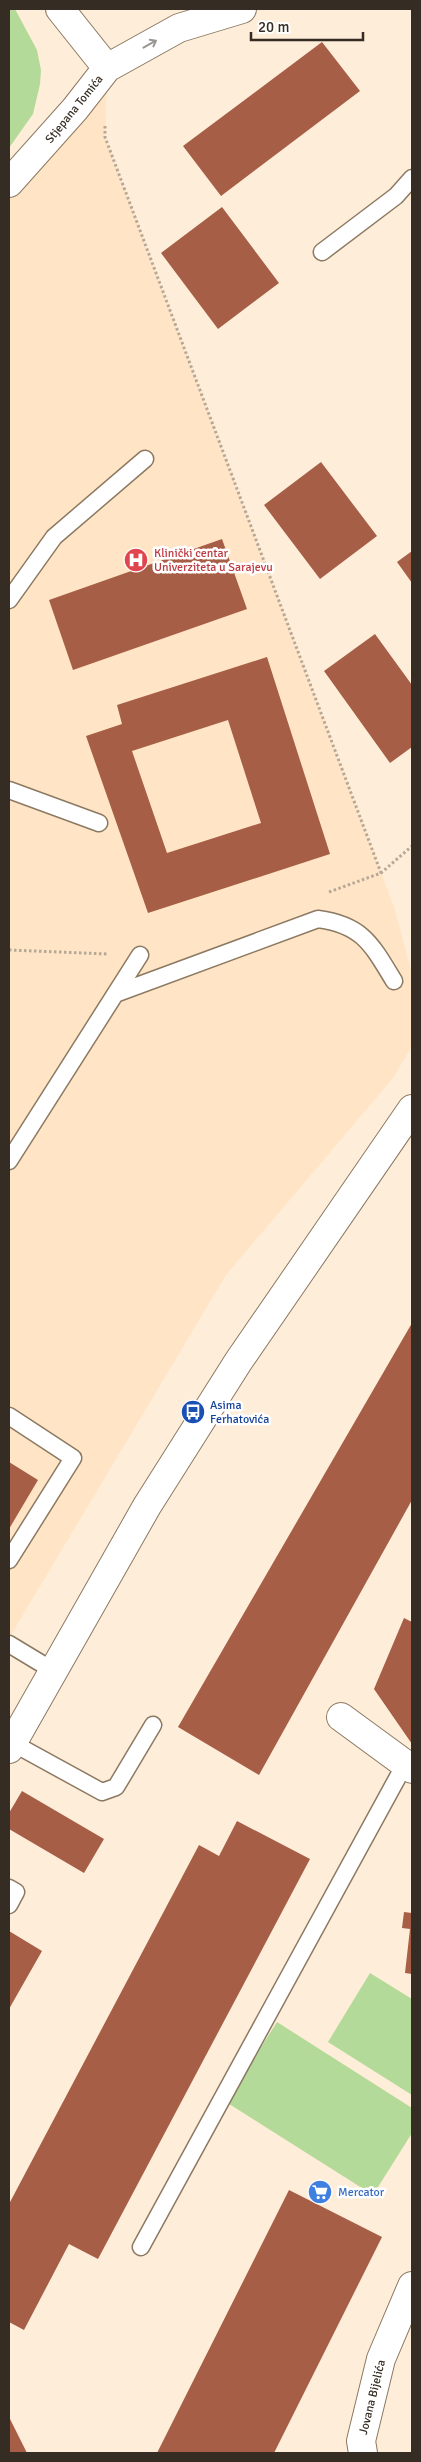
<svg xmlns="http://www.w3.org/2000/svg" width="421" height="2462" viewBox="0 0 421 2462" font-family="Signika,sans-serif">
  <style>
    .built { fill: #ffe4c5 }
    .green { fill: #b4da99 }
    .building { fill: #a65e46; fill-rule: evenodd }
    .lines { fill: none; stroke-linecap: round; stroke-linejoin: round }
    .lane-casing { stroke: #8c7962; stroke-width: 19 }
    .street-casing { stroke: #8c7962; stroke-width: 30 }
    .path { stroke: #b6a897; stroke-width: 3; stroke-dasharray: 2.5 2.5; stroke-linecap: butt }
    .lane { stroke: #fff; stroke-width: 16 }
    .street { stroke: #fff; stroke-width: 28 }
    .oneway { stroke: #9a9691 }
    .labels { text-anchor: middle; stroke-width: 5; stroke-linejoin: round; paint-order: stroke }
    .street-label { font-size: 12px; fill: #352d23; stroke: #fff }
    .health-label { font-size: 12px; fill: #be3a42; stroke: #fff; text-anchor: start }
    .transit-label { font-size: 12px; fill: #164399; stroke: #fff; text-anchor: start }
    .shop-label { font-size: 12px; fill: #366cbe; stroke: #fff; text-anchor: start }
  </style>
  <rect width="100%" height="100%" fill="#feedd9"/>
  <path class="built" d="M107 68 105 137 394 907 412 974V1046L393 1078 226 1275 9 1638V168Z"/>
  <path class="green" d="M9 9H15L37 50 41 70 40 84 33 114 9 148Z
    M370 1973 412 1999V2095L328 2042Z
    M277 2022 412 2108V2133L373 2195 226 2102Z"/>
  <path class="building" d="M322 42 360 91 221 196 183 146Z
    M222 207 279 283 218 329 161 253Z
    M321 462 377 536 320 579 264 505Z
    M222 539 247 609 73 670 49 600Z
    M412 551V583L397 562Z
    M375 634 412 685V747L390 763 324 671Z
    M267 657 330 854 148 913 86 736 122 724 117 705ZM228 720 261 823 167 853 132 751Z
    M412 1323V1500L259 1775 178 1727Z
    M9 1462 38 1480 9 1529Z
    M404 1618 412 1622V1744L374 1689Z
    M22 1791 104 1839 84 1873 9 1829V1813Z
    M237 1821 310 1859 98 2259 69 2244 24 2330 9 2322V2204L199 1845 219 1856Z
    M404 1912 412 1913V1974L405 1973 410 1929 402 1928Z
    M9 1931 42 1951 9 2009Z
    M289 2190 382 2237 274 2453H157Z
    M9 2417 27 2453H9Z"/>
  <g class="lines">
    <g class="lane-casing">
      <path id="lane" d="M322 252 396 196 412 178
        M9 600 54 537 145 459
        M9 790 99 823
        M115 994 318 919C363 925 372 945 394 981
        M9 1161 140 955
        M9 1416 73 1458 9 1560
        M9 1644 52 1670
        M9 1741 102 1792 116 1787 153 1725
        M9 1888 16 1892 9 1905
        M141 2247 405 1764"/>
    </g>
    <g class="street-casing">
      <path id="street" d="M60 9 107 68
        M9 183 75 109 107 68 179 28 242 9
        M341 1717 412 1769
        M9 1749 147 1506 238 1362 412 1109
        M363 2453 361 2441 381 2359 412 2286"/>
    </g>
    <path class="path" d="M105 126V137L381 873
      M329 892 381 873 412 846
      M9 950 108 954"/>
    <use href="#lane" class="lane"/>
    <use href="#street" class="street"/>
  </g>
  <defs><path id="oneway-shaft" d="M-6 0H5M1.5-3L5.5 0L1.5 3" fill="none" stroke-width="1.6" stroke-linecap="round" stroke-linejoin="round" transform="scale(1.25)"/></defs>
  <use class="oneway" href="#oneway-shaft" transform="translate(150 44) rotate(-29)"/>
  <defs>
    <g id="hospital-disc" transform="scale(1.25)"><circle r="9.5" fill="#e0444e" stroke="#fff"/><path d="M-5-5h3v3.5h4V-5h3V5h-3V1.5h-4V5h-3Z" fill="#fff"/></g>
    <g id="bus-disc" transform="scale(1.25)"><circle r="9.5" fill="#1a4fb4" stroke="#fff"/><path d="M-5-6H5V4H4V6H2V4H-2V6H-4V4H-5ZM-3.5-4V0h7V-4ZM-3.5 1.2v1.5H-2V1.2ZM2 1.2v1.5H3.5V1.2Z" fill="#fff"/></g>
    <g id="supermarket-disc" transform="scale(1.25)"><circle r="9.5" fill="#3f7fe0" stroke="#fff"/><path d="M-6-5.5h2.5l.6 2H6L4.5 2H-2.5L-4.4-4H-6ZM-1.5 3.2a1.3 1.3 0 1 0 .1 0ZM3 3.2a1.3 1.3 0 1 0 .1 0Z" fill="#fff"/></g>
  </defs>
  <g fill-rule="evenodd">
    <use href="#hospital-disc" x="136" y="560"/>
    <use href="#bus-disc" x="193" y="1412"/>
    <use href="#supermarket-disc" x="320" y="2192"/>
  </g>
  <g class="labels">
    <g class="street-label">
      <text transform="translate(74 109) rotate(-51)" y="4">Stjepana Tomića</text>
      <text transform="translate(372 2397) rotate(-76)" y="4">Jovana Bijelića</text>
    </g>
    <g class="health-label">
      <text x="154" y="557">Klinički centar<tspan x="154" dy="14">Univerziteta u Sarajevu</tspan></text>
    </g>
    <g class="transit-label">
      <text x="210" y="1409">Asima<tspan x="210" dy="14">Ferhatovića</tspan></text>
    </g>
    <g class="shop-label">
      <text x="338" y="2196">Mercator</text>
    </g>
  </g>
  <rect width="421" height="2462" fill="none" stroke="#352d23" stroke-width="20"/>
  <path d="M251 32v8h112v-8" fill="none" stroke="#352d23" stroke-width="2.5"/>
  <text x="258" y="32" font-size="15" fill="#352d23" stroke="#ffffff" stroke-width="4" paint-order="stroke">20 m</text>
</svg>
